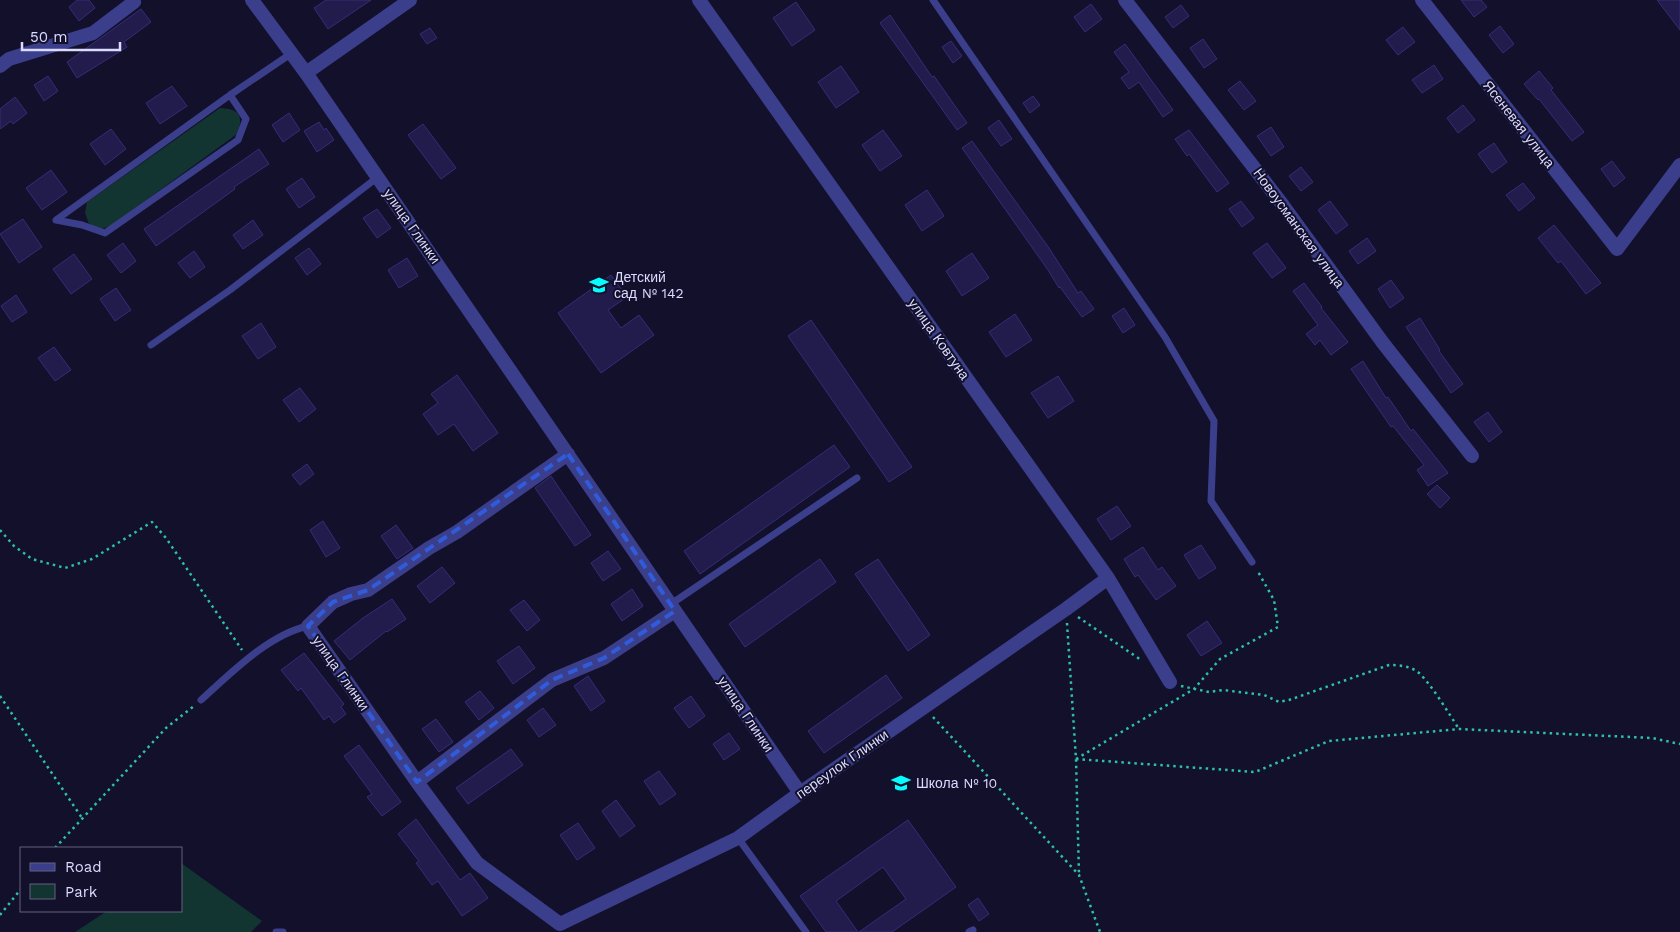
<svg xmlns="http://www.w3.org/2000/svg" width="1680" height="932" viewBox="0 0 1680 932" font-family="'Work Sans',sans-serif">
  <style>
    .green { fill: #133531 }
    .building { fill: #211c4c; stroke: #352d79 }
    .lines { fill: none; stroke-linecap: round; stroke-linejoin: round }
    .path { stroke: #2dc0aa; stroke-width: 2.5; stroke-dasharray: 2.5 4; stroke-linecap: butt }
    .service { stroke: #3a3e8b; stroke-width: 7 }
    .minor { stroke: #3a3e8b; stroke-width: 14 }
    .marked { fill: none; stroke: #305cdc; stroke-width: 4; stroke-dasharray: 10 6; stroke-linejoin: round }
    .labels { text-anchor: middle; stroke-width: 4; stroke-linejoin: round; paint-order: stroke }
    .street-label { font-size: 14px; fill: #dbdaff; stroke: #12102b }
    .poi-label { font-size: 14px; fill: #dbdaff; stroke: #12102b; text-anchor: start }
  </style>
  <rect width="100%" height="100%" fill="#12102b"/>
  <path class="green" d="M220 108C240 109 244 116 237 134L109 227 98 229 89 224 85 213 87 202Z
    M181 863 262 921 251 932H75L107 911H181Z"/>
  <path class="building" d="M77 0H89L95 8 79 21 69 7Z
    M326 0H371L328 29 314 8Z
    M1461 0H1481L1487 7 1474 17Z
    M1657 0H1680V30Z
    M796 2 815 30 792 46 773 18Z
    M1091 4 1102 19 1085 32 1074 17Z
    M1181 5 1189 16 1173 28 1165 17Z
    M141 9 151 22 124 42 127 47 77 78 67 62Z
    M890 15 932 77 934 76 967 123 957 130 880 23Z
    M1500 26 1514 44 1503 53 1489 35Z
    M1403 27 1415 42 1398 55 1386 40Z
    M430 28 437 38 427 44 420 34Z
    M1203 39 1217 59 1204 68 1190 48Z
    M951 41 962 56 953 63 942 47Z
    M1125 44 1173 110 1163 117 1139 82 1129 89 1121 78 1129 72 1114 52Z
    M1434 65 1443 79 1422 93 1412 80Z
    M841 66 859 92 836 108 818 82Z
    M1539 71 1553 88 1551 90 1584 132 1572 141 1539 99 1538 100 1524 84Z
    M48 76 58 91 44 101 34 85Z
    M1240 81 1256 101 1244 110 1228 90Z
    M172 86 187 106 160 124 146 103Z
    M1033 96 1040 105 1030 113 1023 103Z
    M15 97 27 113 13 124 11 121 0 129V109Z
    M1463 105 1475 120 1458 133 1447 118Z
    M289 113 300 130 283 142 272 125Z
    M999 120 1012 139 1001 146 988 128Z
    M319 122 324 130 326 128 334 140 317 152 304 131Z
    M423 124 456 168 441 179 408 135Z
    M1271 127 1284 147 1271 156 1257 136Z
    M111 129 126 149 105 165 90 144Z
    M883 130 902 156 880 171 862 145Z
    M1189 130 1229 183 1217 192 1189 154 1187 156 1175 139Z
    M972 141 1049 248 1078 293 1081 291 1094 309 1082 317 1060 287 1059 288 1048 270 962 148Z
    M1494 143 1507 162 1492 173 1478 154Z
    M259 149 269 164 234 187 235 189 156 246 144 229Z
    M1612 161 1625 178 1614 187 1601 169Z
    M1301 167 1313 182 1301 191 1289 176Z
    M51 170 67 192 42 210 26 188Z
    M302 178 315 197 299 208 286 189Z
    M1523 183 1535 198 1519 211 1506 195Z
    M927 190 944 216 922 231 905 205Z
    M1241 201 1254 218 1242 227 1229 209Z
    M1330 201 1348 225 1336 234 1318 210Z
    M377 209 391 228 377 238 363 218Z
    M23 219 42 247 19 263 0 234Z
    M253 220 263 235 243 249 233 235Z
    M1554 225 1601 283 1586 294 1561 261 1558 263 1538 238Z
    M1367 238 1376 251 1358 264 1349 251Z
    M123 243 136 261 121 273 107 255Z
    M1267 243 1286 268 1272 278 1253 253Z
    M309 248 321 264 307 275 295 258Z
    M194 251 205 267 190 278 178 263Z
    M972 253 989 278 962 296 946 271Z
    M74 254 92 279 71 294 53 269Z
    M407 258 418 276 399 288 388 270Z
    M611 275 627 297 608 310 621 328 639 315 654 335 601 373 558 313Z
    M1391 280 1404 298 1390 308 1378 289Z
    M1304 283 1322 307 1321 308 1348 342 1331 355 1320 340 1315 345 1306 334 1318 325 1293 291Z
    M116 288 131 310 115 321 100 299Z
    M16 295 27 312 12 322 1 306Z
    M1124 308 1135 325 1123 333 1112 316Z
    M1015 314 1032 340 1006 357 989 332Z
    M1420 318 1440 350 1439 351 1463 384 1451 393 1406 327Z
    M811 320 912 467 889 482 788 336Z
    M261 323 276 347 258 359 242 336Z
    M54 347 71 370 55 381 38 358Z
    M1363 361 1386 398 1388 397 1411 431 1413 429 1448 473 1428 486 1417 470 1424 465 1393 426 1391 427 1351 369Z
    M457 375 498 433 473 451 454 424 438 435 423 414 438 403 431 394Z
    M1058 376 1074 401 1048 418 1031 393Z
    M300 388 316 409 299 422 283 400Z
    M1488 412 1502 432 1489 442 1474 422Z
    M834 445 850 467 700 574 684 551Z
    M307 464 314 474 300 485 292 475Z
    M551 476 591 535 575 546 535 488Z
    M1437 485 1450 498 1440 508 1427 494Z
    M1117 506 1131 526 1111 540 1097 519Z
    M323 521 340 548 326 557 310 530Z
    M396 525 413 548 397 559 381 536Z
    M1201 545 1216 568 1199 579 1184 555Z
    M1143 547 1158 570 1162 567 1176 586 1156 600 1138 575 1135 577 1124 559Z
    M608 551 621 569 603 581 591 563Z
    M820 559 836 582 745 647 729 624Z
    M878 559 930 635 908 651 855 574Z
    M442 567 455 583 430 603 417 586Z
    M632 589 643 606 622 621 611 604Z
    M392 599 406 619 387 632 386 631 350 660 334 641 363 618Z
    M524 600 540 620 527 631 510 610Z
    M1207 621 1222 643 1201 656 1187 635Z
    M519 646 535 668 513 684 497 661Z
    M304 653 344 704 341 707 346 714 334 723 329 716 324 720 301 688 298 691 281 670Z
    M886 675 902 698 824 753 808 731Z
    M588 676 605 701 591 711 574 686Z
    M480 691 494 708 479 720 465 702Z
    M691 696 705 716 689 728 674 708Z
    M543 708 556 725 539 737 527 720Z
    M436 719 453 742 439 752 422 729Z
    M729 733 740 749 724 760 713 744Z
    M359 745 401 802 382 816 367 797 372 794 344 756Z
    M511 749 523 765 468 804 456 788Z
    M659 771 676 794 660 805 644 781Z
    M616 800 635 826 620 837 602 811Z
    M416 819 460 880 470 873 488 898 462 916 438 881 432 885 416 863 419 861 398 834Z
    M908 820 956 887 892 932H859L906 899 883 867 836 901 858 932H826L800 896Z
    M578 823 595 848 577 860 560 835Z
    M978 898 989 914 979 921 968 905Z"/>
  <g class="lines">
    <path class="path" d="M0 530 14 546 32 559 65 568 92 559 152 522 166 538 242 650
      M1078 617 1141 660
      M1067 623 1076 759 1079 875
      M1181 686 1209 692 1223 690 1264 695 1279 702 1289 700 1389 665C1399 665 1411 666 1419 673 1432 685 1449 714 1459 729
      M0 696 82 818
      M933 717 1079 875 1100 932
      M1076 759 1255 772 1329 741 1459 729 1652 738 1680 744
      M1076 759 1194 689 1220 659 1278 627 1274 600 1257 570
      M55 848 166 728 194 706
      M0 915 21 889"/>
    <path class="service" d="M933 0 1165 337 1214 421 1211 501 1252 562
      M230 95 246 119 238 140 105 233 82 225 56 220 230 95 292 53
      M151 345 230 290 378 177
      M671 604 857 478
      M201 700C231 673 268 635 308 626
      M738 838 806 932
      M276 932H283
      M969 932 973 930"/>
    <path class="minor" d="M252 0 306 73 800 793
      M699 0 1108 578 1170 682
      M1125 0 1282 204 1383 343 1472 456
      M1422 0 1617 249 1680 165
      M0 66 9 59 93 33 134 2 133 0
      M306 73 410 0
      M568 454 457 532 429 548 368 590 351 594 333 602 308 626 417 782 477 863 560 924 738 838 800 793 1066 609 1108 578
      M417 782 552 680 604 658 675 611"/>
  </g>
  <path class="marked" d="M568 454 675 611 604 658 552 680 417 782 308 626 333 602 368 590Z"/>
  <defs>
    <g id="school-bare" transform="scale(1.5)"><path d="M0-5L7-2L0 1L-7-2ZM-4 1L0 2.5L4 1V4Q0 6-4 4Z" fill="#06fcff" stroke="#12102b" stroke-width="2.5" paint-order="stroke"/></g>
  </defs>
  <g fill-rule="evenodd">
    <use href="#school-bare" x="599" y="285"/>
    <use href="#school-bare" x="901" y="783"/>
  </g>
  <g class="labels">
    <g class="street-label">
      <text transform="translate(1519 124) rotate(52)" y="5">Ясеневая улица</text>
      <text transform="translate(412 226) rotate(55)" y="5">улица Глинки</text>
      <text transform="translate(1299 228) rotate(54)" y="5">Новоусманская улица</text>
      <text transform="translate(939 339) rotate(55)" y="5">улица Ковтуна</text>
      <text transform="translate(341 673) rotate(55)" y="5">улица Глинки</text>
      <text transform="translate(746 714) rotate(56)" y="5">улица Глинки</text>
      <text transform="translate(842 764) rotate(-35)" y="5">переулок Глинки</text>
    </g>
    <g class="poi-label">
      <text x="614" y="282">Детский<tspan x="614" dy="16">сад № 142</tspan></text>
      <text x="916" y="788">Школа № 10</text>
    </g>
  </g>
  <rect x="20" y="847" width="162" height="65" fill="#12102b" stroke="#626180"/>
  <rect x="30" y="863" width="25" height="8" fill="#3a3e8b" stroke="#626180"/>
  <text x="65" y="872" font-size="15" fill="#dbdaff">Road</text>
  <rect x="30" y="884" width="25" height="15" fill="#133531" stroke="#626180"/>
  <text x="65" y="897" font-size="15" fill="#dbdaff">Park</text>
  <path d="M22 42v8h98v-8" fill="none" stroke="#dbdaff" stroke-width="2.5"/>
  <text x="30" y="42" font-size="15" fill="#dbdaff" stroke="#12102b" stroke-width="4" paint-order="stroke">50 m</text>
</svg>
